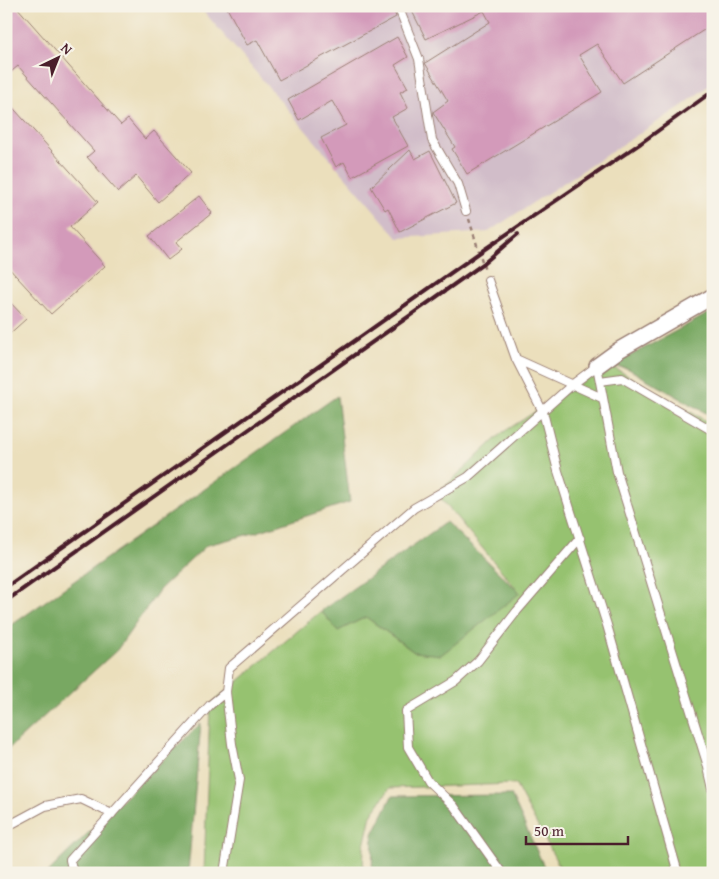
<svg xmlns="http://www.w3.org/2000/svg" width="719" height="879" viewBox="0 0 719 879" font-family="'Gentium Book Plus',serif">
  <style>
    .industrial { fill: #d1bdc9 }
    .green { fill: #96c270; stroke: #70704e }
    .forest { fill: #78a862; stroke: #616446 }
    .building { fill: #d39aba }
    .lines { fill: none; stroke-linecap: round; stroke-linejoin: round }
    .service-casing { stroke: #9a7f74; stroke-width: 10 }
    .minor-casing { stroke: #9a7f74; stroke-width: 18 }
    .path { stroke: #9a7f74; stroke-width: 2.5; stroke-dasharray: 4 4; stroke-linecap: butt }
    .service { stroke: #fff; stroke-width: 8 }
    .minor { stroke: #fff; stroke-width: 15 }
    .rail { stroke: #4a1f2b; stroke-width: 4 }
  </style>
  <rect width="100%" height="100%" fill="#f7f3e8"/>
  <filter id="ink" filterUnits="userSpaceOnUse"><feTurbulence type="fractalNoise" baseFrequency=".02" numOctaves="2"/><feDisplacementMap in="SourceGraphic" scale="10" xChannelSelector="R" yChannelSelector="G"/><feConvolveMatrix kernelMatrix="1 2 1 2 8 2 1 2 1" color-interpolation-filters="sRGB"/></filter>
  <filter id="wash" filterUnits="userSpaceOnUse"><feTurbulence type="fractalNoise" baseFrequency=".0096" numOctaves="4" result="noise"/><feDisplacementMap in="SourceGraphic" scale="20" xChannelSelector="R" yChannelSelector="G"/><feGaussianBlur stdDeviation="1.12" result="paint"/><feColorMatrix in="noise" values="0 0 0 0 0 0 0 0 0 0 0 0 0 0 0 0 0 1.4 0 .05"/><feComposite in="paint" operator="in"/></filter>
  <g filter="url(#wash)">
    <rect width="100%" height="100%" fill="#ebdfbc"/>
    <path class="industrial" d="M199 6H713V82L685 104 488 232 398 238Z"/>
    <path class="green" d="M611 366 713 425V873H563L515 784 390 788 371 815 364 846 363 873H204L210 705 321 611 338 630 366 617 414 652 520 593 437 494 502 433 591 376Z"/>
    <path class="forest" d="M713 311V417L627 368 611 366Z
      M337 396 350 502 254 533 207 545 160 589 117 650 6 751V629Z
      M446 522 520 593 441 655 414 652 366 617 338 631 321 611Z
      M201 723 188 873H47Z
      M511 795 547 873H372L373 834 392 796Z"/>
    <g id="blocks">
      <path class="building" d="M6 6H16L121 125 128 119 145 139 154 131 191 173 158 202 136 176 118 192 87 157 94 151 18 66 6 76Z
        M226 6H392L396 17 279 80 257 40 247 45Z
        M404 6H713V24L623 83 597 44 579 55 602 92 467 174 452 149 455 147 433 112 448 101 425 63 490 22 484 11 426 39 411 9 406 12Z
        M397 37 408 57 395 65 408 88 400 92 408 108 392 117 408 146 352 177 344 162 336 167 321 138 346 125 332 101 299 120 288 100Z
        M6 100 98 202 70 227 105 266 51 314 6 265Z
        M410 150 415 159 430 151 456 203 400 232 388 208 385 210 371 187Z
        M199 196 212 213 176 242 182 249 168 260 149 236Z
        M6 298 26 319 6 337Z"/>
    </g>
  </g>
  <g filter="url(#ink)">
    <use href="#blocks" fill-opacity="0" stroke="#9a7f74" stroke-width="1"/>
    <g class="lines">
      <g class="service-casing">
        <path id="service" d="M398 6 419 59 432 140 458 184 466 211
          M488 280 516 359 543 412 558 471 607 625 678 873
          M516 359 602 398
          M600 381 622 378 713 431
          M6 827 45 806 81 799 112 814
          M73 873 70 860 210 705 226 692
          M224 873 239 780 232 744 226 692 229 668 414 508 468 477 573 384 597 366 617 472 707 763 713 789
          M502 873 454 806 428 781 408 747 406 711 456 681 478 661 517 611 580 538"/>
      </g>
      <g class="minor-casing">
        <path id="minor" d="M597 366 619 350 713 296"/>
      </g>
      <path class="path" d="M469 219 485 271"/>
      <use href="#service" class="service"/>
      <use href="#minor" class="minor"/>
      <path class="rail" d="M6 587 479 253 641 143 713 91
        M6 601 483 264 518 234"/>
    </g>
  </g>
  <rect width="719" height="879" fill="none" stroke="#f7f3e8" stroke-width="25"/>
  <g transform="translate(58 58) rotate(43)" stroke="#f7f3e8" stroke-width="4" paint-order="stroke">
  <path d="M0-4L9 19L0 12L-9 19Z" fill="#4a1f2b"/>
  <text y="-8" font-size="14" font-weight="bold" text-anchor="middle" fill="#4a1f2b">N</text>
  </g>
  <path d="M526 836v8h102v-8" fill="none" stroke="#4a1f2b" stroke-width="2.5"/>
  <text x="534" y="836" font-size="15" fill="#4a1f2b" stroke="#f7f3e8" stroke-width="4" paint-order="stroke">50 m</text>
</svg>
